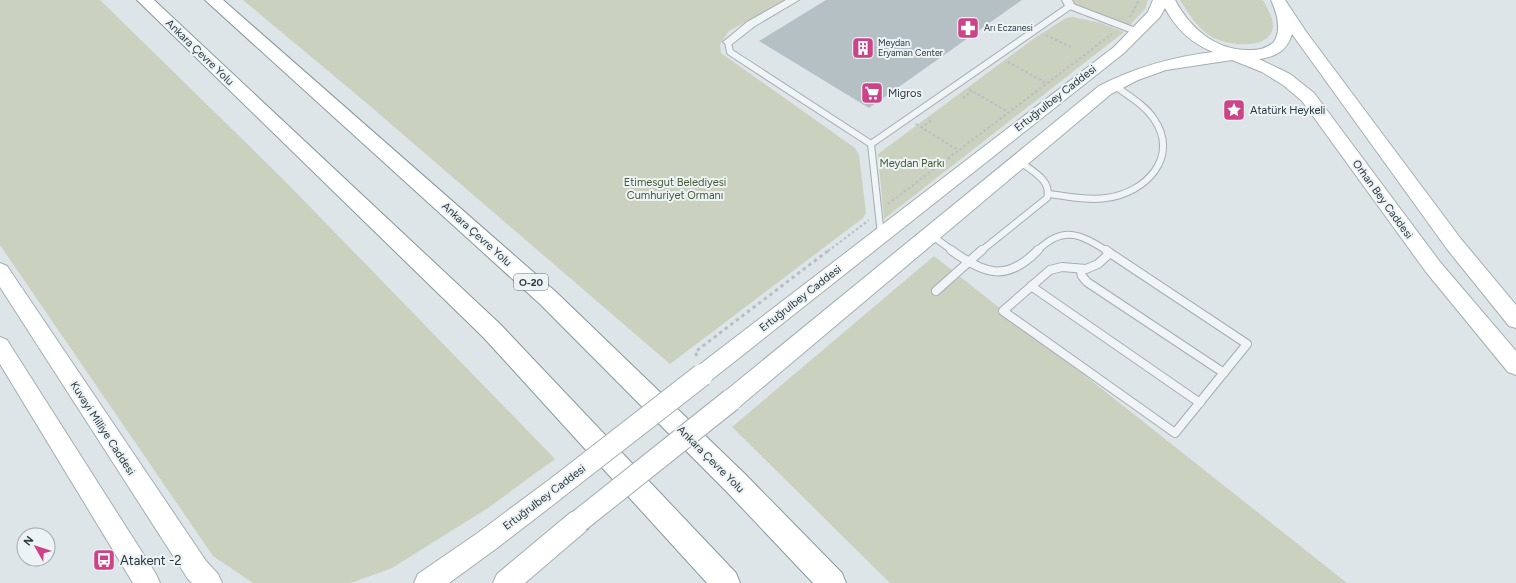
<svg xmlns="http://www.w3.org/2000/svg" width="1516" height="583" viewBox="0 0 1516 583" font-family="Figtree,sans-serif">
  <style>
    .green { fill: #cad1bf }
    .building { fill: #b5c0c4 }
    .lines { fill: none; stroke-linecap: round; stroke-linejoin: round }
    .lane-far1-casing { stroke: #a3aeb2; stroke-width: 8 }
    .lane-casing { stroke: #a3aeb2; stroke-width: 10 }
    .street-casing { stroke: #a3aeb2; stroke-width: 2 }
    .secondary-casing { stroke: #a3aeb2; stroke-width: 2 }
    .highway-casing { stroke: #86989e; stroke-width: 2 }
    .path-far1 { stroke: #b8bfc2; stroke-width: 2; stroke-dasharray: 2.5 2.5; stroke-linecap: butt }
    .path { stroke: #b8bfc2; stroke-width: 3; stroke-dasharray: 3.5 3.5; stroke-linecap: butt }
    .lane-far1 { stroke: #f1f4f6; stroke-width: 6 }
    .lane { stroke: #f1f4f6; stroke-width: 8 }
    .street { fill: #f1f4f6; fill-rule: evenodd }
    .secondary { fill: #fff; fill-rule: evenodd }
    .highway { fill: #fff; fill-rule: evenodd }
    .secondary-bridge-casing { stroke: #a3aeb2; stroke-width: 24; stroke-linecap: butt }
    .secondary-bridge { stroke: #fff; stroke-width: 22 }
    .labels { text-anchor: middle; stroke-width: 4; stroke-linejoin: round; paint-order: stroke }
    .far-poi-label { font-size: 9px; fill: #27383e; stroke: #edf3f5; text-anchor: start }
    .shield { fill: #edf3f5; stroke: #627075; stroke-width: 1 }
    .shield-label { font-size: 10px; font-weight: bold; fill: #27383e }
    .street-label { font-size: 11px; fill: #27383e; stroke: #edf3f5 }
    .poi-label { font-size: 11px; fill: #27383e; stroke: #edf3f5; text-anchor: start }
    .park-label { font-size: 11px; fill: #495a35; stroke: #edf3f5 }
    .near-poi-label { font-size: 13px; fill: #27383e; stroke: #edf3f5; text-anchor: start }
  </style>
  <rect width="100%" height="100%" fill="#dee5e8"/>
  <path class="green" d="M0 0H100L284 180 555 459 488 508 392 568 351 583H253L213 556 0 245Z
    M243 0H786L729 31 720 44 721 53 855 148 859 155 866 213 863 218 670 364 363 100Z
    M1071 0H1148L1145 9 1130 25 1072 3Z
    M1180 0H1263C1267 8 1273 17 1273 26 1272 51 1227 46 1212 37 1198 29 1188 13 1180 0Z
    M1073 17 1101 23 1124 32 884 219 878 154 1036 37 1066 18Z
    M934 256 1347 583H890L732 427Z"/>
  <path class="building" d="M826 0H1022L869 108 759 41Z"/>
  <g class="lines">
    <g class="lane-far1-casing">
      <path id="lane-far1" d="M728 42 730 52 871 144 881 235
        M871 144 1070 6 1138 32
        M1048 194C1067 196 1087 201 1106 198 1146 193 1180 157 1154 119 1144 104 1127 95 1114 85
        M931 235 953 251
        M981 251 1047 198C1052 180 1032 171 1019 161
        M1037 251C1063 225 1080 234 1107 251"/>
    </g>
    <g class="lane-casing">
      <path id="lane" d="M951 250C985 275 1007 282 1038 250
        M1106 250 1110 253
        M1110 253 1247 344 1175 433 1003 311 1050 270 1062 267 1086 269 1098 264Z
        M1080 269 1082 276 1087 282 1224 373
        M1031 286 1200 403
        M936 291 982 250"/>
    </g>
    <g class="street-casing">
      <path id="street" d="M786 0H799L755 26 732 44 728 45 723 42 747 22Z
        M1062 0H1072L1075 6 1070 9 1066 8Z"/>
    </g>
    <g class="secondary-casing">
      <path id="secondary" d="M1153 0H1175C1190 28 1215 50 1248 50 1258 50 1266 49 1274 42 1282 29 1277 13 1271 0H1285L1307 33 1461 239 1516 305V328L1509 326 1447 249 1292 34C1287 51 1275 57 1259 59L1290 74 1314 93 1440 262 1516 351V375L1508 372 1426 272 1302 101 1283 85 1262 72 1232 60 1166 70 1138 80 1111 94 739 407 731 410 723 407 720 400 723 393 1099 86C1136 67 1172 57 1213 52 1191 43 1176 29 1165 8L1160 17 1124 53 710 381 702 384 694 381 691 375 694 369 1114 47 1148 12Z
        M0 263 7 266 206 561 218 574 222 583H192L188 579 0 287Z
        M0 337 7 340 156 574 160 583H133L0 364Z
        M554 479 562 482 566 490 562 498 497 548 449 583H414L418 574 479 532 546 482Z
        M579 509 588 513 591 521 588 529 525 583H493L497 574 570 513Z"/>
    </g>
    <g class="highway-casing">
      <path id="highway" d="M137 0H154L500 324 736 573 740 583H707L484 338Z
        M205 0H223L556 292 745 474 842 573 846 583H813L727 492 540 304Z"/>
    </g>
    <path class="path-far1" d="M1130 17 1139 0
      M1046 35 1071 47
      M1008 62 1046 83
      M969 89 1008 112
      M963 98 972 91
      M916 124 958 150
      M921 128 933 119
      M888 204 1112 34
      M828 251 869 220"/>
    <path class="path" d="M697 356 695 352 829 250"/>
    <use href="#lane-far1" class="lane-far1"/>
    <use href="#lane" class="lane"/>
    <use href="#street" class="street"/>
    <use href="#secondary" class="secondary"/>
    <use href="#highway" class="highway"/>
    <g class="secondary-bridge-casing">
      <path id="secondary-bridge" d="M554 490 702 375
        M579 521 731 400"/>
    </g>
    <use href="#secondary-bridge" class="secondary-bridge"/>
  </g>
  <defs>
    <g id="pharmacy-square" transform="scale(1.15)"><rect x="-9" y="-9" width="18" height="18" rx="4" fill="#cc4487" stroke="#edf3f5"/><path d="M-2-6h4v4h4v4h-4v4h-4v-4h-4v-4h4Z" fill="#fff"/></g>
    <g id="building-square" transform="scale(1.15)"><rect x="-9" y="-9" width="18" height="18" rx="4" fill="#cc4487" stroke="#edf3f5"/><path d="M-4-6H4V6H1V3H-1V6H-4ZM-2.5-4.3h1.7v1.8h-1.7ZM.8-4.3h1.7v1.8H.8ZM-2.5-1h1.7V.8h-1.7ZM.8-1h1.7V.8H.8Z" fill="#fff"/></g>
    <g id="supermarket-square" transform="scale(1.15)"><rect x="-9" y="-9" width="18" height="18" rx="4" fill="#cc4487" stroke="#edf3f5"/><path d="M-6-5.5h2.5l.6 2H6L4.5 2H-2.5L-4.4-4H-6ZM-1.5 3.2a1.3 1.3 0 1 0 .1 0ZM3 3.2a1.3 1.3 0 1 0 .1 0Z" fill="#fff"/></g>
    <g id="sight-square" transform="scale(1.15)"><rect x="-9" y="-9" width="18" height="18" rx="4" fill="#cc4487" stroke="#edf3f5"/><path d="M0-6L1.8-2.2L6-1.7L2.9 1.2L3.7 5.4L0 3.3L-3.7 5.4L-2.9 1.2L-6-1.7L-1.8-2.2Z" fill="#fff"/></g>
    <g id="bus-square" transform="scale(1.15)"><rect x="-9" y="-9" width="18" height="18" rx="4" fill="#cc4487" stroke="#edf3f5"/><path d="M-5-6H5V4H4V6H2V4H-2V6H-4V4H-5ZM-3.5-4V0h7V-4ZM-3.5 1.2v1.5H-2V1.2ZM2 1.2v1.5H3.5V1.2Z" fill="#fff"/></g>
  </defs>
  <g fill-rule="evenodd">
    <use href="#pharmacy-square" x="968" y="28"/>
    <use href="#building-square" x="863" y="48"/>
    <use href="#supermarket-square" x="872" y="93"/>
    <use href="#sight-square" x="1234" y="110"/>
    <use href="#bus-square" x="104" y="560"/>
  </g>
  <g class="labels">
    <g class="far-poi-label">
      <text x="984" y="31">Arı Eczanesi</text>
      <text x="878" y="46">Meydan<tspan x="878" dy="10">Eryaman Center</tspan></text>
    </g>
    <rect class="shield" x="514" y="274" width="34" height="16" rx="3"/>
    <g class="shield-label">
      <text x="531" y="286">O-20</text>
    </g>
    <g class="street-label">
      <text transform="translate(200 52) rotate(44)" y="4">Ankara Çevre Yolu</text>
      <text transform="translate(1055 98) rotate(-38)" y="4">Ertuğrulbey Caddesi</text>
      <text transform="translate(1383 199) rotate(54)" y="4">Orhan Bey Caddesi</text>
      <text transform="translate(477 234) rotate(42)" y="4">Ankara Çevre Yolu</text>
      <text transform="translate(800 298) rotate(-38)" y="4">Ertuğrulbey Caddesi</text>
      <text transform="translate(103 428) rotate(57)" y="4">Kuvayi Milliye Caddesi</text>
      <text transform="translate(711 459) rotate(45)" y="4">Ankara Çevre Yolu</text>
      <text transform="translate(544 497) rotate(-37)" y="4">Ertuğrulbey Caddesi</text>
    </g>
    <g class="poi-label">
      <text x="888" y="97">Migros</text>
      <text x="1250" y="114">Atatürk Heykeli</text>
    </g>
    <g class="park-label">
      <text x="912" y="167">Meydan Parkı</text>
      <text x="675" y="186">Etimesgut Belediyesi<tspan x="675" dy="13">Cumhuriyet Ormanı</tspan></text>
    </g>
    <g class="near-poi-label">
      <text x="120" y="565">Atakent -2</text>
    </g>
  </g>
  <g transform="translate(36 547) rotate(309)"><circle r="19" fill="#edf3f5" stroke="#9ea8ac"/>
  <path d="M0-3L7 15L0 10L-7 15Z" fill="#cc4487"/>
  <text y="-6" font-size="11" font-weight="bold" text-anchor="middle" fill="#27383e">N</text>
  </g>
</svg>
